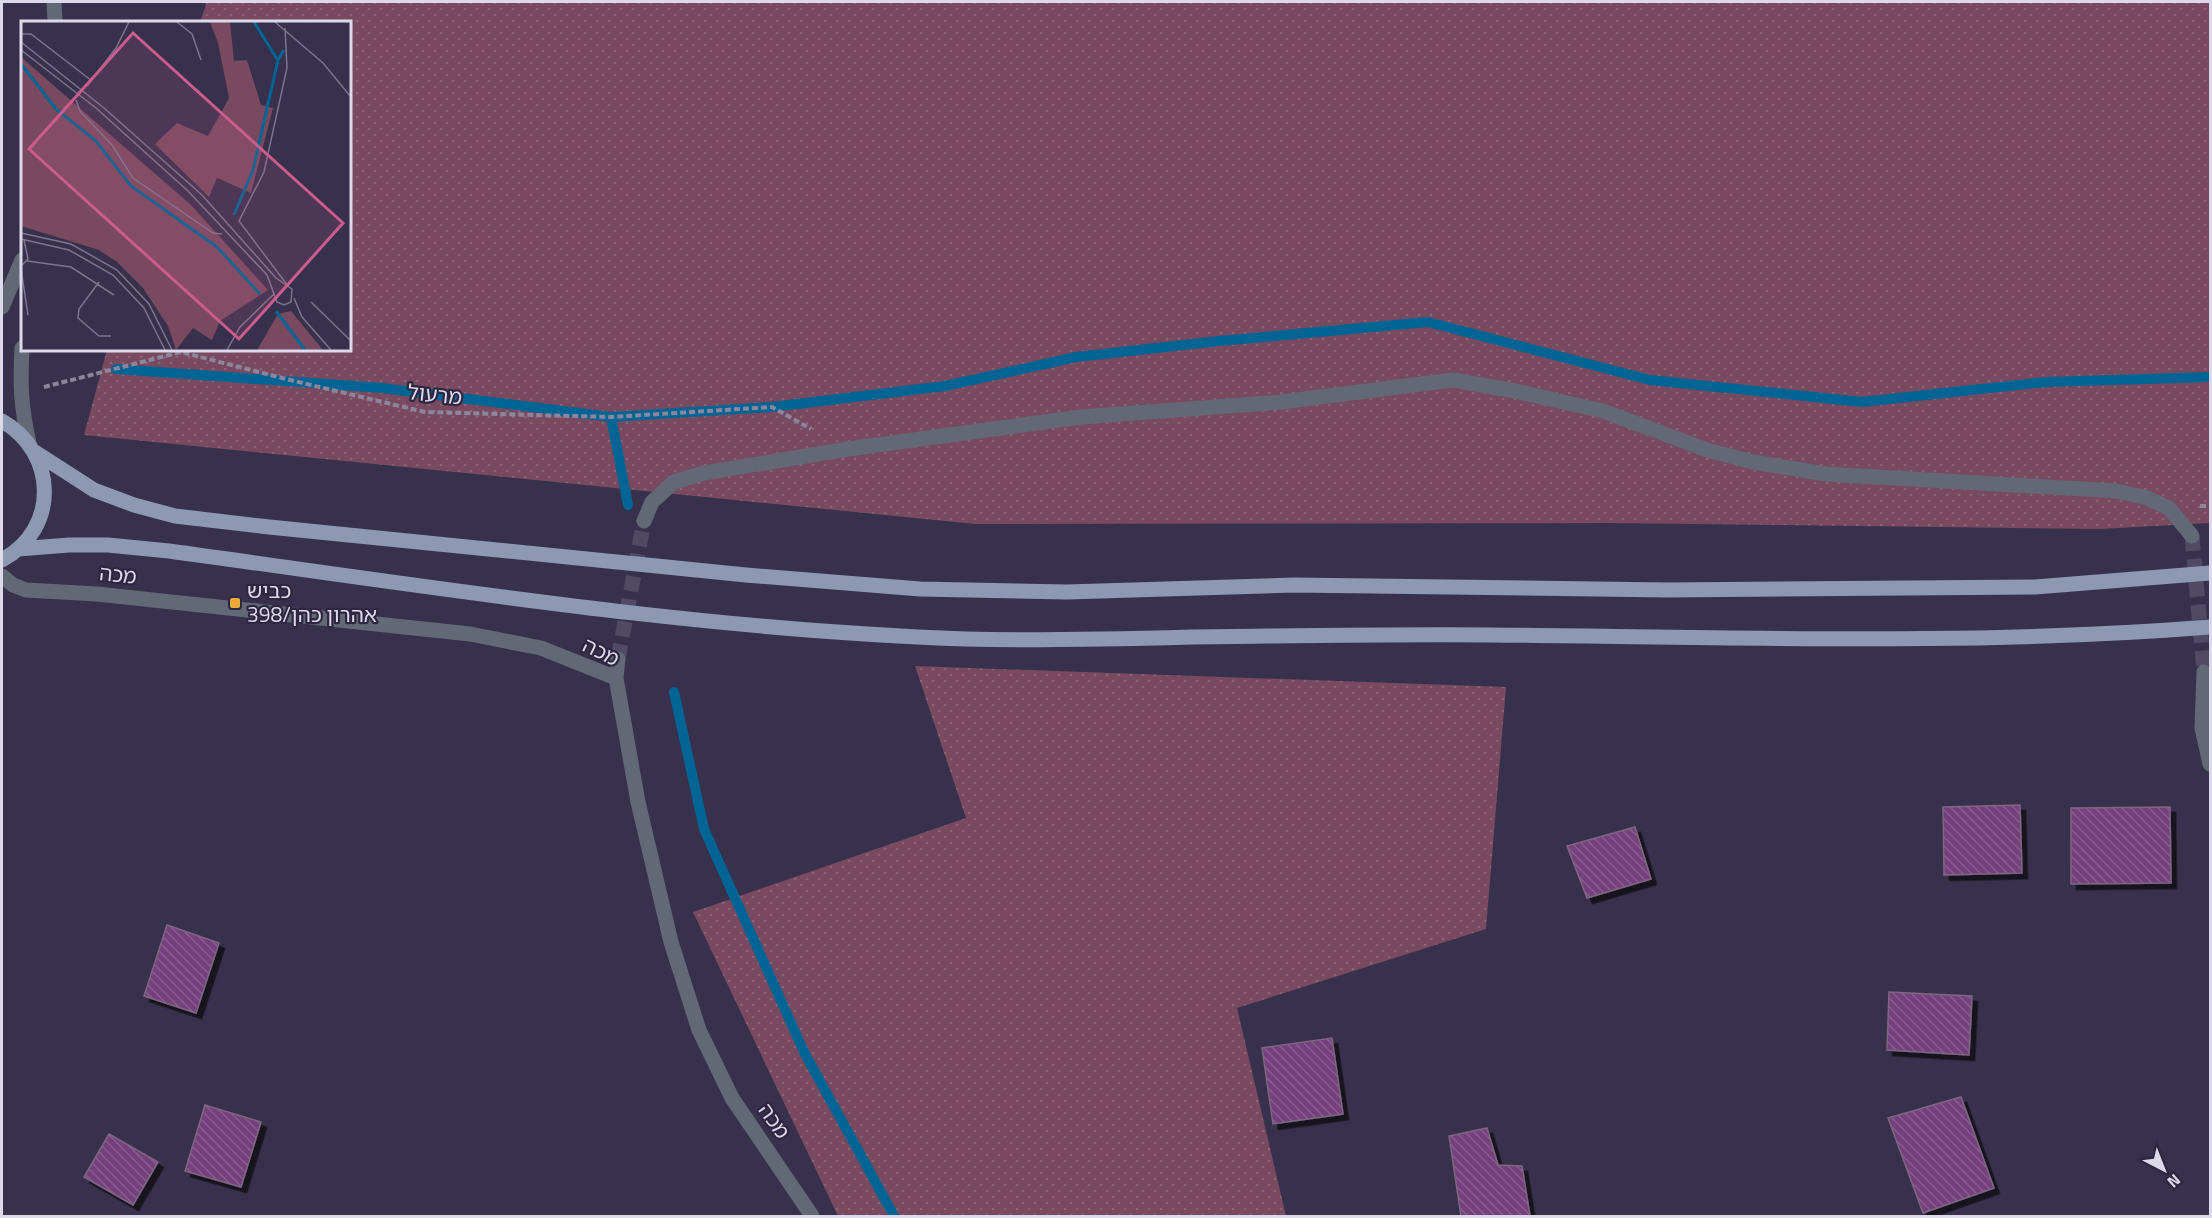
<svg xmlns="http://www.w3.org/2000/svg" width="2212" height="1218" viewBox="0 0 2212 1218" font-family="'Titillium Web','Noto Sans Hebrew',sans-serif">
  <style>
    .green { fill: url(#green-dots) }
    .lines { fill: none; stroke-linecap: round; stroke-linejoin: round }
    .stream { stroke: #006594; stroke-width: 10 }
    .building { fill: url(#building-back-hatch); stroke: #7d6680; stroke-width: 1.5; filter: url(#shadow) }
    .street-tunnel { stroke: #514a65; stroke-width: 15; stroke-dasharray: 15 8; stroke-linecap: butt }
    .path { stroke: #8b869d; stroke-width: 4; stroke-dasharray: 6 3; stroke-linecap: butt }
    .street { stroke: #626875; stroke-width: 15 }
    .primary { stroke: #8d99b3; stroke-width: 15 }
    .poi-dot { fill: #eda83b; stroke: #2e2742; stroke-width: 2 }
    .labels { text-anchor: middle; stroke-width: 4.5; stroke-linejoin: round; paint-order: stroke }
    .street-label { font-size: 21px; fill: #dcd9ea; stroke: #2e2742 }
    .poi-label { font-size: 21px; fill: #dcd9ea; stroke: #2e2742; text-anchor: start }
    .inset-river { fill: none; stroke: #006594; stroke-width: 3 }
    .inset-road { fill: none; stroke: #7a748c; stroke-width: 1.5 }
    .view { fill: #cb5c8d; fill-opacity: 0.15; stroke: #cb5c8d; stroke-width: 3 }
    .inset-edge { fill: none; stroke: #dcd9ea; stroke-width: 3 }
  </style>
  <defs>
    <pattern id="green-dots" width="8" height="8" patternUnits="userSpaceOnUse" patternTransform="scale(1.5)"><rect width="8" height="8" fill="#78495f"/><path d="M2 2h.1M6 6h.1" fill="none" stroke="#8b6376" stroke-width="1.8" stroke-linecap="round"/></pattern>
    <pattern id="building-back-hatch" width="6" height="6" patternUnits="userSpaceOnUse" patternTransform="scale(1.5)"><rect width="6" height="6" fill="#74417c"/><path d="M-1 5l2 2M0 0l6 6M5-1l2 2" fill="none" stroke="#875c8f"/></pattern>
    <filter id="shadow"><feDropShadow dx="5.5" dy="5.5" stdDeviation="0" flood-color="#0009"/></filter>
  </defs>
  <rect width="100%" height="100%" fill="#38314d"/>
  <path class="green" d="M205 2H2210V523L2100 529 1608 523 975 524 84 435 107 350H350V22H200L206 5Z
    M915 666 1506 687 1486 929 1237 1008 1286 1216H838L693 912 966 818Z"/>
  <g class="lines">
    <path class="stream" d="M116 369 382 388 611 417 772 407 945 386 1076 357 1219 341 1428 322 1650 380 1862 402 2046 382 2210 377
      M611 417 628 505
      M674 692 704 829 804 1052 894 1216"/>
  </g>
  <path class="building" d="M2020 805 2022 873 1944 875 1943 807Z
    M2170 807 2171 883 2071 884V808Z
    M1635 827 1651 879 1587 898 1567 846Z
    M167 925 219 943 196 1013 144 996Z
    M1889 992 1972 996 1969 1055 1887 1050Z
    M1332 1038 1343 1114 1273 1124 1262 1048Z
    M1961 1097 1994 1188 1923 1213 1888 1118Z
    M205 1105 261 1122 241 1187 185 1171Z
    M1487 1128 1498 1165 1522 1166 1530 1216H1461L1449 1136Z
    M109 1134 158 1162 133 1205 84 1177Z"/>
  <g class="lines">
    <path class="street-tunnel" d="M2192 536 2204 672
      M618 659 644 521"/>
    <path class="path" d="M44 387 181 352 294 381 425 412 611 417 772 407 811 429
      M2200 506H2210"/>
    <path class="street" d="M54 2 55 22
      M2 307 22 260
      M22 348C20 386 21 406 29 443
      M644 521 652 502 674 482 704 473 848 449 1081 417 1281 402 1453 380 1515 391 1603 411 1707 450 1753 462 1826 474 2117 491 2147 498 2169 508 2192 536
      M2 576 13 585 26 590 97 594 470 634 541 648 616 678 638 802 671 942 699 1030 732 1098 812 1216
      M2204 672 2202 728 2210 764
      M616 678 618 659"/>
    <path class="primary" d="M2 421C57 452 60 529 2 560
      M35 452 94 490 134 505 175 516 269 527 746 575 920 589 1067 592 1294 585 1668 590 2035 587 2210 573
      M18 549 69 545H108L169 551C433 587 699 630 966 639 1041 641 1117 639 1192 637 1292 636 1391 634 1491 635 1730 637 1971 646 2210 627"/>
  </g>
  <rect class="poi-dot" x="229" y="597" width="12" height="12" rx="3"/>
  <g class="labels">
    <g class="street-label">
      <text transform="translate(435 395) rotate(6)" y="7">מרעול</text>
      <text transform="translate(118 575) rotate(6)" y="7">מכה</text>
      <text transform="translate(601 652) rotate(26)" y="7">מכה</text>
      <text transform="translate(774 1121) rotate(55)" y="7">מכה</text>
    </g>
    <g class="poi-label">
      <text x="247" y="598">כביש<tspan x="247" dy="24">398/אהרון כהן</tspan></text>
    </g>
  </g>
  <g transform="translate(21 21)">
    <rect width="330" height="330" fill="#38314d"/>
    <path d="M189 1H209L213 40 226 39 240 84 252 87 230 172 196 157 188 176 134 123 156 102 187 115 208 77 197 22ZM0 36 170 184 247 269 199 300 191 319 172 307 155 329 147 305 122 267 96 241 78 229 0 205ZM270 290 302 329H236L257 293Z" fill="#78495f"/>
    <path class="inset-river" d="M233 1 256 38M0 43 35 88 75 120 110 165 196 226 239 273M213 194 232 149 257 39 263 29M255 290 284 329"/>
    <path class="inset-road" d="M156 1 171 13 180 39M254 1 302 42 330 76M264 7 266 47 243 151 218 200 267 265M0 13H10L71 60M0 21 83 87 181 174 255 257 271 268 270 281 263 284 256 281 246 254 167 170 75 87 0 29M66 65 95 27 108 1M55 79 59 90 91 124 112 157 192 212 201 213M0 212 50 223 96 249 128 283 151 329M0 218 48 229 92 254 123 287 144 329M6 240 50 246 93 274M0 245 7 238 3 219M0 248 7 294M78 261 58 288 57 297 78 315H90M273 277 281 296 310 329M290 281 329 319M206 329 219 306 253 273"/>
    <path class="view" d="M112 12 322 202 218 318 8 128Z"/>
    <rect width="330" height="330" class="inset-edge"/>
  </g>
  <rect width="2212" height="1218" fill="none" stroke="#dcd9ea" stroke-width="6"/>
  <g transform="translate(2164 1170) rotate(138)" stroke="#2e2742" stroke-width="4.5" paint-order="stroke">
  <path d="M0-4.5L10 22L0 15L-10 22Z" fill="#dcd9ea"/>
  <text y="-9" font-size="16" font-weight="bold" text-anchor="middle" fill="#dcd9ea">N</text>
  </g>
</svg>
